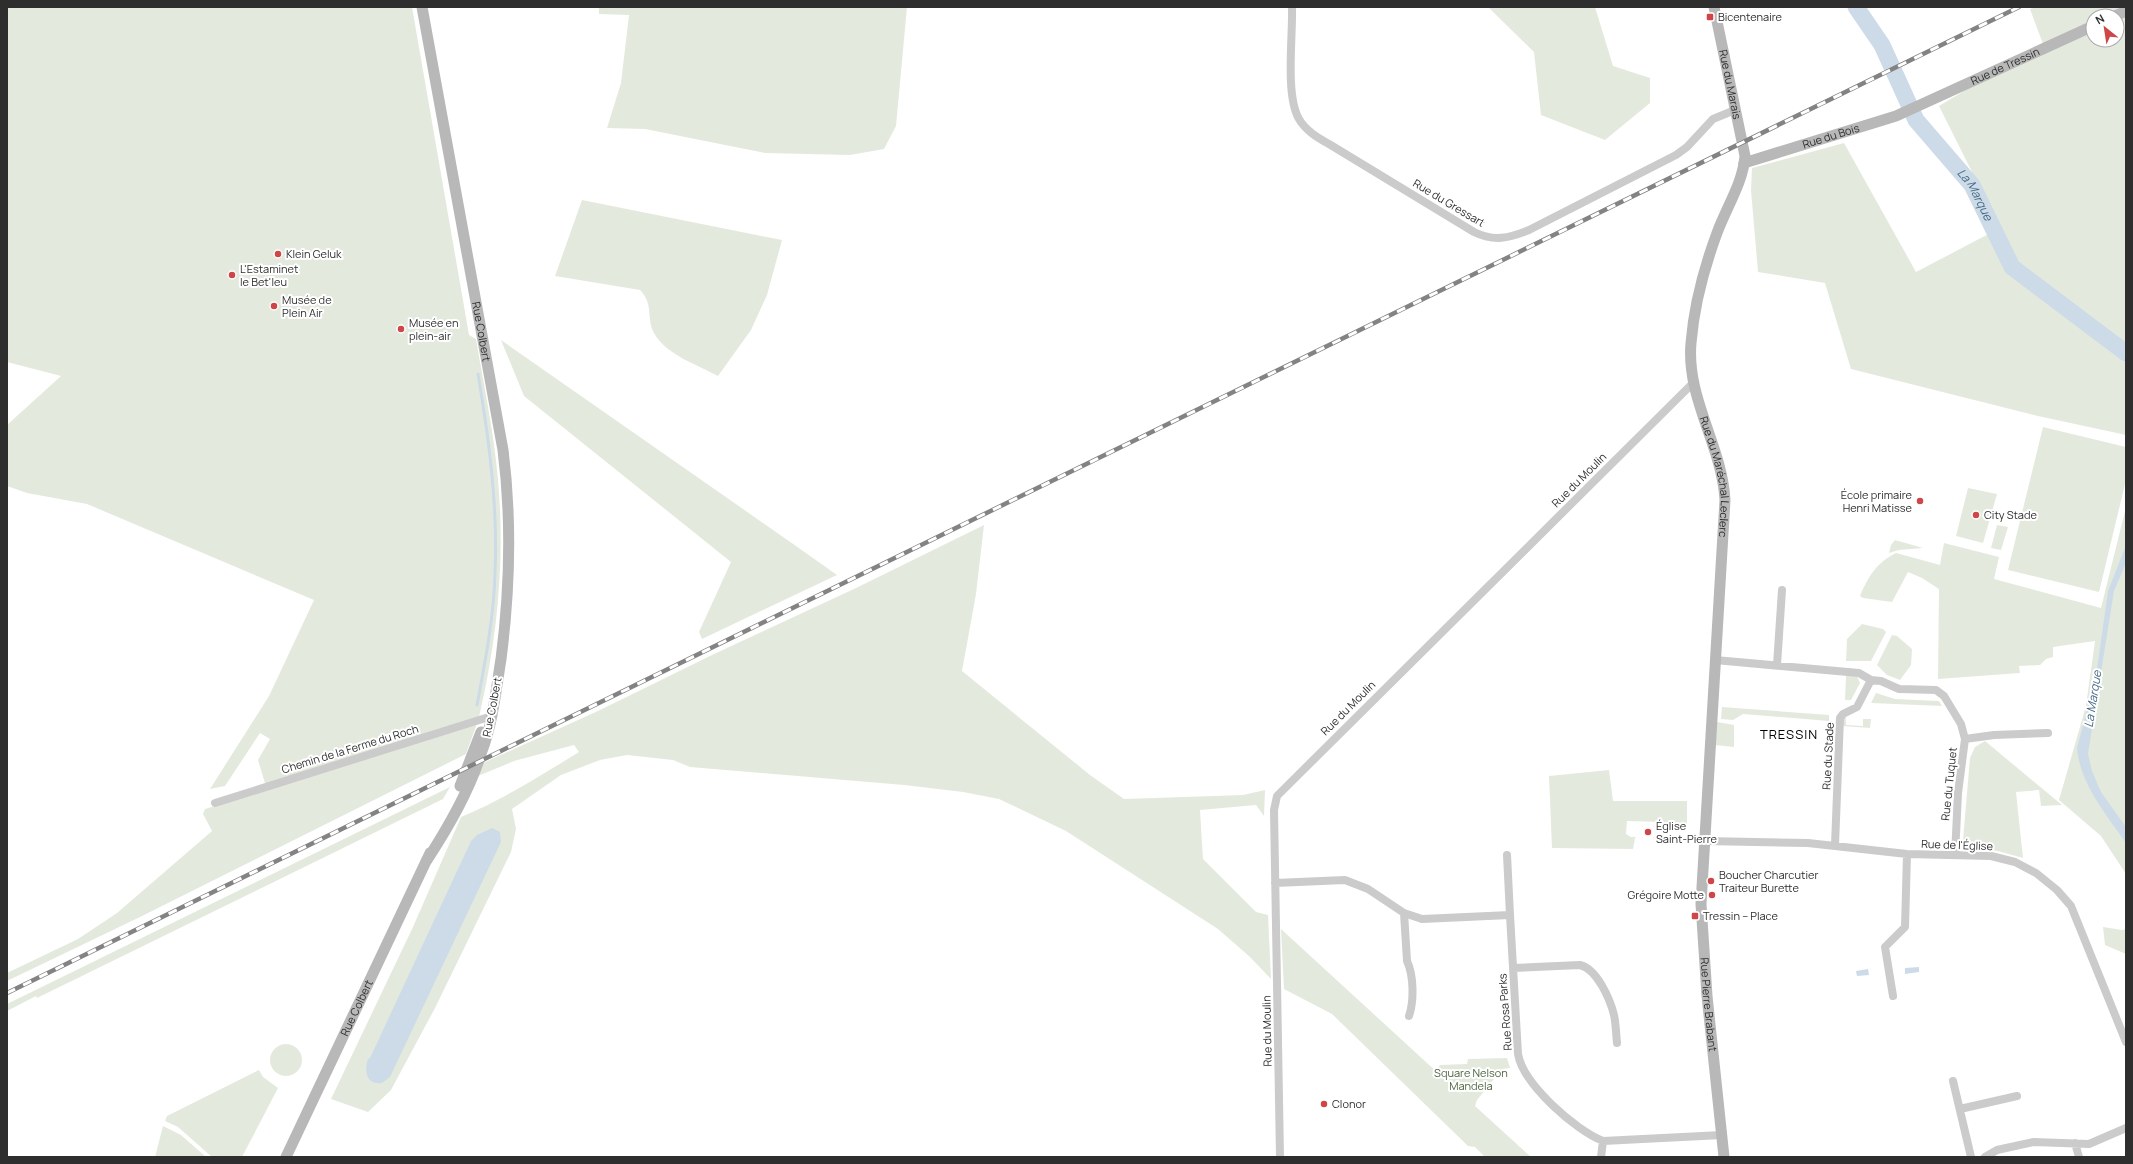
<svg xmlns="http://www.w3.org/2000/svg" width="2133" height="1164" viewBox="0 0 2133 1164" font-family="Manrope,sans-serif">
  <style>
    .green { fill: #e3eadd; fill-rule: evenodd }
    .water { fill: #ccdbe7 }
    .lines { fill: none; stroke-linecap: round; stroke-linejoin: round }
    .stream { stroke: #ccdbe7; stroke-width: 3 }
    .river { stroke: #ccdbe7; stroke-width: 17 }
    .street { stroke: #cbcbcb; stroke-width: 8 }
    .secondary { stroke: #b8b8b8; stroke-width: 11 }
    .rail-casing { stroke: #838383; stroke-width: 4.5 }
    .rail { stroke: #fff; stroke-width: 3; stroke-dasharray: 9; stroke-linecap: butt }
    .poi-dot { fill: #cf4648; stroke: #fff; stroke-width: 1.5 }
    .labels { text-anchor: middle; stroke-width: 4; stroke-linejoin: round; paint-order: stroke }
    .poi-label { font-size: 11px; fill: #2e2e2e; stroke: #fff; text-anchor: start }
    .street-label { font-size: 11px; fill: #2e2e2e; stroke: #fff }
    .park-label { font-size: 11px; fill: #4f6441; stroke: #fff }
    .water-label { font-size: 12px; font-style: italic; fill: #466986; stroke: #fff }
    .quarter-label { font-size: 13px; letter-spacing: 1px; fill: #000; stroke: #fff }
  </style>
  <rect width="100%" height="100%" fill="#fff"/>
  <path class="green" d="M7 7H412L469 335 476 339C484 386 494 433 498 480 505 557 498 633 481 708 478 724 471 739 466 754L140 917 7 981V973L78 939 117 913 212 831 203 814 205 809 267 790 258 760 270 739 260 733 225 786 210 789 269 696 314 600 87 504 27 493 7 486V425L61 376 7 362Z
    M599 7H907L896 126 884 149 850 155 765 153 645 129 607 128 621 83 629 15 599 14Z
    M1488 7H1595L1613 66 1650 78V103L1605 140 1541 115 1534 52Z
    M2035 7H2126V435L2038 416 1851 369 1825 283 1758 272 1751 190 1752 168 1844 143 1916 272 2000 228 1939 106 2043 44 2030 9ZM2093 16H2117V40H2093Z
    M582 200 782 240 767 295 751 330 718 376C698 365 666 355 654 333 646 318 654 304 640 290L555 276Z
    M501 340 796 546 837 575 702 639 699 632 731 562 524 396Z
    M2043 427 2126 447V480L2099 592 2008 570Z
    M1968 488 1997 494 1983 543 1956 536Z
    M2126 507V874L2101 836 2059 800 2086 706 2095 641 2053 647V657L2046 659 2040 665 2019 666 2020 673 1938 679 1939 589 1922 578 1908 572 1892 602 1863 598 1860 596C1868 577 1877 562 1896 553L1940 565 1944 543 1999 557 1994 579 2101 608Z
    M984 525 976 594 962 671 1090 775 1124 799 1243 795 1265 790 1264 816 1256 805 1200 810 1203 859 1256 912 1268 915 1271 979 1250 957 1218 929 1066 831 999 799 963 792 904 785 690 767 673 760 627 755 600 760 561 775 512 809 516 829 511 852 435 1008 391 1090 368 1112 331 1099 413 927 461 817C504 799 540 776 579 752L574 745 514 761 478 776 483 763 598 711 712 655 856 588Z
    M1997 525 2008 527 2001 550 1991 548Z
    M1895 540 1923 548 1899 550 1889 553 1891 545Z
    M1862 624 1883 629 1886 632 1871 661H1846L1847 639Z
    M1892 635 1897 636 1912 649 1911 665 1900 680 1887 675 1877 665Z
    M1846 676H1857L1860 683 1851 700H1845Z
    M1876 693 1895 699 1939 701 1942 706 1871 703Z
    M1722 707 1829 715V721L1743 714 1733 720 1721 719Z
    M1844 718H1846V725L1863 726V719H1871L1870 728 1842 726Z
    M1717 722 1734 725V747L1715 745Z
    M1985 741 2062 805 2041 806 2039 790 2016 792 2023 858 1998 851 1970 847 1963 840 1970 758 1975 747Z
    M1609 770 1613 801H1687V825L1670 824 1669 829 1663 830V822L1627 821 1626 834 1631 837H1636L1635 838 1633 849 1552 848 1549 776Z
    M450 787 443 799 37 998 36 996 7 1011V1004Z
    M2103 927 2122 930 2126 929V954L2105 945Z
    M1281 929 1463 1096 1437 1069 1440 1065 1467 1064 1468 1059 1507 1058 1510 1068 1502 1069 1477 1100 1475 1106 1531 1157H1485L1475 1147 1468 1146 1332 1014 1284 989Z
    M270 1060a16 16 0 1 1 32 0a16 16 0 1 1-32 0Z
    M259 1070 263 1077 278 1088 242 1157H212L178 1127 165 1121 167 1116Z
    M163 1126 181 1135 206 1157H155Z"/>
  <path class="water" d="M2126 545V563L2114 591 2088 754 2092 771 2101 792 2126 827V843C2106 814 2080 784 2077 748L2096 676 2108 591Z
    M492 828 500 832 501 842 390 1077 382 1083C366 1085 364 1071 368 1059L370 1058 471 841 477 835Z
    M1919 967V972L1905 974V968Z
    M1868 969 1869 975 1857 976 1856 971Z"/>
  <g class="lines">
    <path class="stream" d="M477 705C485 662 494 617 495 573 498 507 489 439 478 374"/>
    <path class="river" id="s1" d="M1856 7 1882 45 1916 120 1972 185 2012 267 2126 353"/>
    <path class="street" d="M1292 7C1293 36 1285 95 1299 119 1306 131 1318 138 1329 144L1474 232C1494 242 1509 238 1529 230L1676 155 1687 147 1713 119 1735 110
      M1715 660 1859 673 1871 680
      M1777 665 1782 590
      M1871 680 1881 681 1899 689 1936 690 1944 696 1961 724 1965 739 1958 793 1955 855
      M1965 739 1994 735 2048 733
      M215 803 492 716
      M1705 841 1808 843 1907 854 1991 856 2015 862 2036 873 2057 890 2071 906 2126 1042
      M1835 845 1840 718 1843 714 1857 707 1871 680
      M1507 855 1510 915
      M1275 883 1345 880 1368 889 1404 913 1422 919 1510 915 1518 1054C1523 1084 1575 1130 1603 1141L1722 1135
      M1404 913 1407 961C1414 976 1414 1001 1409 1016
      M1513 968 1580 965C1597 969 1610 999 1614 1015 1616 1024 1616 1034 1617 1043
      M1893 996 1885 947 1905 927 1907 854
      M1953 1081 1971 1157
      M1960 1109 2017 1096
      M2075 1143 2079 1157
      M1280 1157 1274 810 1277 796 1694 382
      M1601 1157 1603 1141
      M1985 1157 1997 1150 2034 1142 2089 1144 2126 1128"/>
    <g class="secondary">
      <path id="s2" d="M422 7 503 450C512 521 510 589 501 659 496 690 493 722 482 751 470 790 449 826 427 860"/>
      <path id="s3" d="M1714 7 1745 156C1743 183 1726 208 1717 233 1704 268 1694 306 1691 343 1686 398 1722 446 1725 500L1701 904 1707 996 1724 1157"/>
      <path d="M2115 16 2126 11"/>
      <path id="s4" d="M1744 163 1896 116 2093 26"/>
      <path d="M460 786 481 732"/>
      <path id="s5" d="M286 1157 430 853"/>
    </g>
    <g class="rail-casing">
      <path id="rail" d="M7 993 2019 7"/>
    </g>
    <use href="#rail" class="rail"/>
  </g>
  <g class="poi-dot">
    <rect x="1706" y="13" width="8" height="8" rx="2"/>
    <circle cx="278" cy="254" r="4"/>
    <circle cx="232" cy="275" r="4"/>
    <circle cx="274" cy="306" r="4"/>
    <circle cx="401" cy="329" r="4"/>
    <circle cx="1920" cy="501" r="4"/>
    <circle cx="1976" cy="515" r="4"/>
    <circle cx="1648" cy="832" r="4"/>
    <circle cx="1711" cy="881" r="4"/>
    <circle cx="1712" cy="895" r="4"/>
    <rect x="1691" y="912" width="8" height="8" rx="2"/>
    <circle cx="1324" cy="1104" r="4"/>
  </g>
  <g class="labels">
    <g class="poi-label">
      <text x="1718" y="21">Bicentenaire</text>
      <text x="286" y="258">Klein Geluk</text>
      <text x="240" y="273">L'Estaminet<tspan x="240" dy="13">le Bet'leu</tspan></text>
      <text x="282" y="304">Musée de<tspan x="282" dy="13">Plein Air</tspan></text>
      <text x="409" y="327">Musée en<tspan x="409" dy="13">plein-air</tspan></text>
      <text x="1912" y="499" text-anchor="end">École primaire<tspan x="1912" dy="13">Henri Matisse</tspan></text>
      <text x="1984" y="519">City Stade</text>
      <text x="1656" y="830">Église<tspan x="1656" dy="13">Saint-Pierre</tspan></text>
      <text x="1719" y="879">Boucher Charcutier<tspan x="1719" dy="13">Traiteur Burette</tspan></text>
      <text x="1704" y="899" text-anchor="end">Grégoire Motte</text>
      <text x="1703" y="920">Tressin – Place</text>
      <text x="1332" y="1108">Clonor</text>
    </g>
    <g class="street-label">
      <text dy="4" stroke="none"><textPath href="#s4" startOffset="279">Rue de Tressin</textPath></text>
      <text dy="4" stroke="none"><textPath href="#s3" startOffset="79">Rue du Marais</textPath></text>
      <text dy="4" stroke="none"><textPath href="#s4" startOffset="91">Rue du Bois</textPath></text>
      <text transform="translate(1449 203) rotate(31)" y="4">Rue du Gressart</text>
      <text dy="4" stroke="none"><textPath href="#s2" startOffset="330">Rue Colbert</textPath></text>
      <text dy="4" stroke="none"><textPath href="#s3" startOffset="485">Rue du Maréchal Leclerc</textPath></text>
      <text transform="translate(1579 480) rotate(-45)" y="4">Rue du Moulin</text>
      <text transform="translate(492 707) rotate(-79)" y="4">Rue Colbert</text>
      <text transform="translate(1348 708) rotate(-45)" y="4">Rue du Moulin</text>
      <text transform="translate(350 749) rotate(-17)" y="4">Chemin de la Ferme du Roch</text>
      <text transform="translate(1828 756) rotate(-87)" y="4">Rue du Stade</text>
      <text transform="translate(1949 784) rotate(-84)" y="4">Rue du Tuquet</text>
      <text transform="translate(1957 845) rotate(2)" y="4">Rue de l'Église</text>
      <text dy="4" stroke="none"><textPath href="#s3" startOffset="1015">Rue Pierre Brabant</textPath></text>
      <text dy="4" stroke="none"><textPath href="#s5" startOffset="165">Rue Colbert</textPath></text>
      <text transform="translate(1505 1012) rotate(-94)" y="4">Rue Rosa Parks</text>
      <text transform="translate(1267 1031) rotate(-91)" y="4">Rue du Moulin</text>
    </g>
    <g class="park-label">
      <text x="1471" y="1077">Square Nelson<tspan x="1471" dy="13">Mandela</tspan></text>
    </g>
    <g class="water-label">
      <text dy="4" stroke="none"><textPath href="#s1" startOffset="224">La Marque</textPath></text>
      <text transform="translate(2093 699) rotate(-81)" y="4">La Marque</text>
    </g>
    <g class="quarter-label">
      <text x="1789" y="739">TRESSIN</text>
    </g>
  </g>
  <rect width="2133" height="1164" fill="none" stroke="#2e2e2e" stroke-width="16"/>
  <g transform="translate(2105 28) rotate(330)"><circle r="19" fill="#ffffff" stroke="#ababab"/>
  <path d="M0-3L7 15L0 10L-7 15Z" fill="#cf4648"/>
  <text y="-6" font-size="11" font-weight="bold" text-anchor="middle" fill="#2e2e2e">N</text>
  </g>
</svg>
